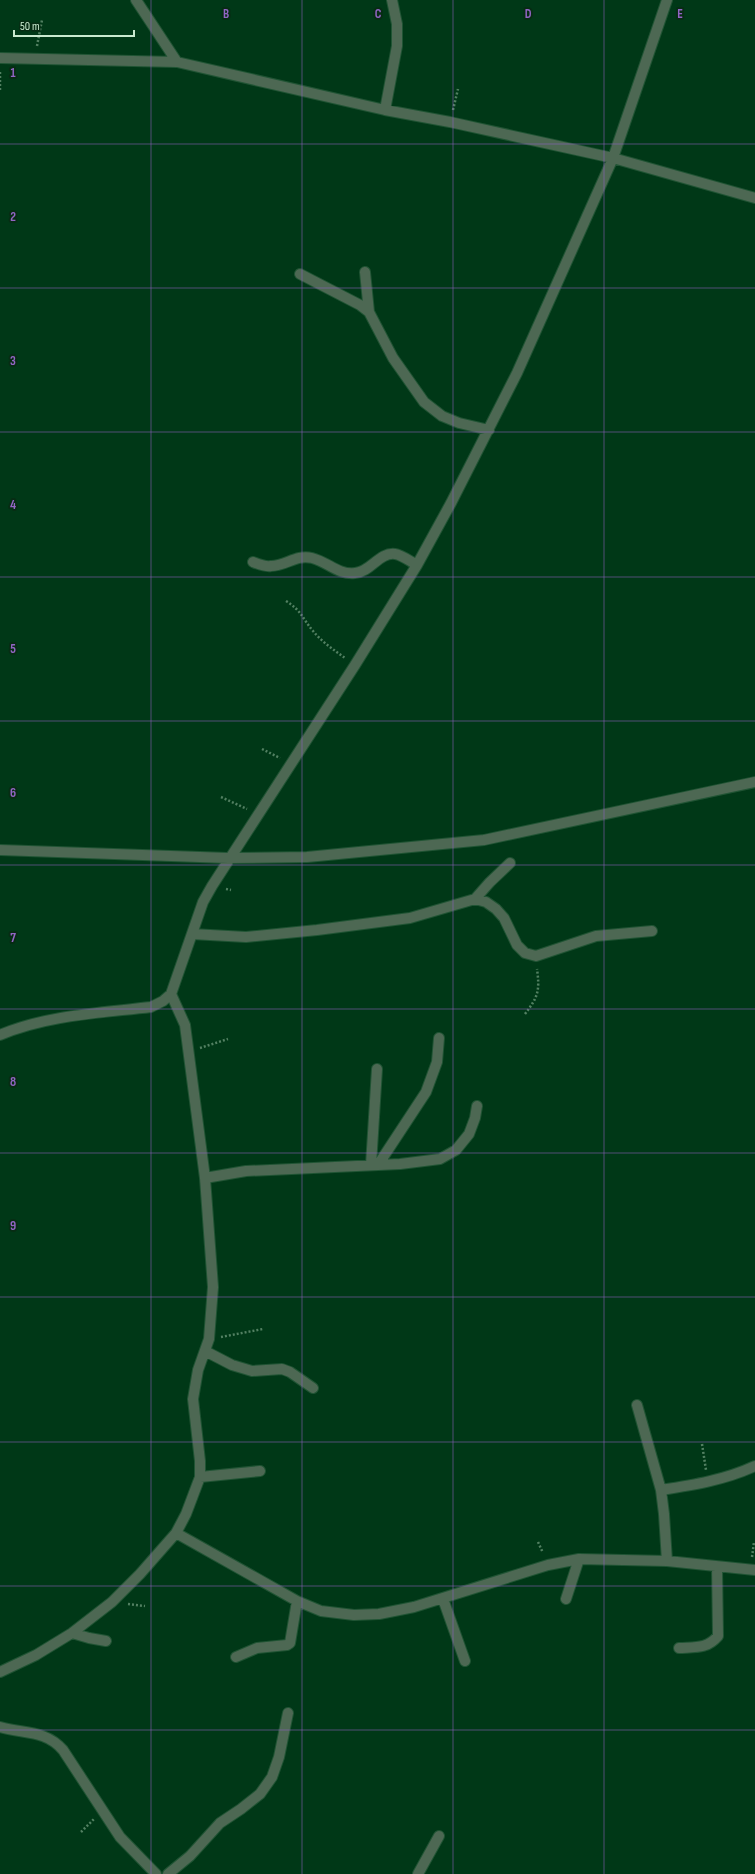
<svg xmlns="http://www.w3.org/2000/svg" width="755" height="1874" viewBox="0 0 755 1874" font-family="'Sofia Sans Condensed',sans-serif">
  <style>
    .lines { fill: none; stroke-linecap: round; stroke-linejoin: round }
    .minor-casing { stroke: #205434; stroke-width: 12 }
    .path { stroke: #528062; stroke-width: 2.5; stroke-dasharray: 2 2; stroke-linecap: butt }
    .minor { stroke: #4d6853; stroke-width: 10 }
    .grid { fill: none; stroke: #9265c4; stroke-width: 1; stroke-opacity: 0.55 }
    .grid-label { font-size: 13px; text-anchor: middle; font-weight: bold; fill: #9265c4; stroke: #072c14; stroke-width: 4; stroke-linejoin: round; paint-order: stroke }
  </style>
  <rect width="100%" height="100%" fill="#003817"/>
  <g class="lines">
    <g class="minor-casing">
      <path id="minor" d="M136 0 177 62
        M0 58 177 62 385 110 450 122 613 158 755 198
        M385 110 397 46V24L392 0
        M365 272 369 312
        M300 274 360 305 369 312 393 358 424 402 442 416 459 423 489 430
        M253 562C258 564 265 567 271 566 286 566 296 554 312 558 328 562 338 575 355 573 371 572 379 552 395 554 402 555 411 562 417 565
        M0 850 228 858 307 857 484 840 755 782
        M475 899 490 882 510 863
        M192 934 246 937 317 930 410 918 475 899 486 902 496 909 504 918 517 945 525 953 536 956 596 936 652 931
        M0 1035C47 1015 101 1013 151 1007L163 1001 171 994 203 902 212 886 355 665 417 565 451 503 517 373 613 158 667 0
        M371 1165 377 1069
        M378 1165 426 1092 437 1062 439 1038
        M205 1178 246 1171 400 1164 440 1159 456 1150 469 1134 475 1118 477 1106
        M205 1351 232 1365 252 1371 282 1369 290 1372 313 1388
        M637 1405 661 1490 664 1514 667 1561
        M200 1477 260 1471
        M661 1490C693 1485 725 1480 755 1466
        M176 1533 297 1601 321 1611 354 1615 379 1614 414 1607 548 1565 579 1559 667 1561 755 1570
        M443 1599 465 1661
        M566 1599 579 1559
        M72 1633 89 1638 106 1641
        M679 1648C696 1647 707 1649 718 1636L717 1567
        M236 1657 257 1648 287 1645 290 1643 297 1601
        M0 1672 36 1655 72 1633 112 1602 140 1574 176 1533 186 1514 200 1477V1461L193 1399 198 1370 209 1339 213 1287 205 1178 185 1025 171 994
        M0 1727C24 1734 46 1730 63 1750L120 1837 156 1874
        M168 1874 190 1856 220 1823 241 1809 260 1794 272 1777 279 1757 288 1713
        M418 1874 439 1836"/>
    </g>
    <path class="path" d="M37 46 42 20
      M0 90V70
      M453 110 458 89
      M286 601C302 611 302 618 313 631 322 642 334 650 345 658
      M262 749 280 758
      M221 797 247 809
      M226 889 231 890
      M525 1014C538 997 540 991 537 969
      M200 1048 228 1039
      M221 1337 263 1329
      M702 1444 706 1470
      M538 1542 543 1553
      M752 1557 754 1542
      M128 1604 145 1606
      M81 1832 94 1819"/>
    <use href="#minor" class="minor"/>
  </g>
  <path class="grid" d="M151 0V1874M302 0V1874M453 0V1874M604 0V1874M0 144H755M0 288H755M0 432H755M0 577H755M0 721H755M0 865H755M0 1009H755M0 1153H755M0 1297H755M0 1442H755M0 1586H755M0 1730H755"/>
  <g class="grid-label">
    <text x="226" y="18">B</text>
    <text x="378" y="18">C</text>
    <text x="528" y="18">D</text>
    <text x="680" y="18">E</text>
    <text x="13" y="77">1</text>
    <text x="13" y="221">2</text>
    <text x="13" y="365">3</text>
    <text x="13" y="509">4</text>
    <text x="13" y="653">5</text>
    <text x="13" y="797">6</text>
    <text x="13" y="942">7</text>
    <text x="13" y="1086">8</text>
    <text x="13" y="1230">9</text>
  </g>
  <path d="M14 30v6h120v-6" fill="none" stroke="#c9eacf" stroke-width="2"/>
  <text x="20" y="30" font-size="12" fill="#c9eacf" stroke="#072c14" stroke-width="3" paint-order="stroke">50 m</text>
</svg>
